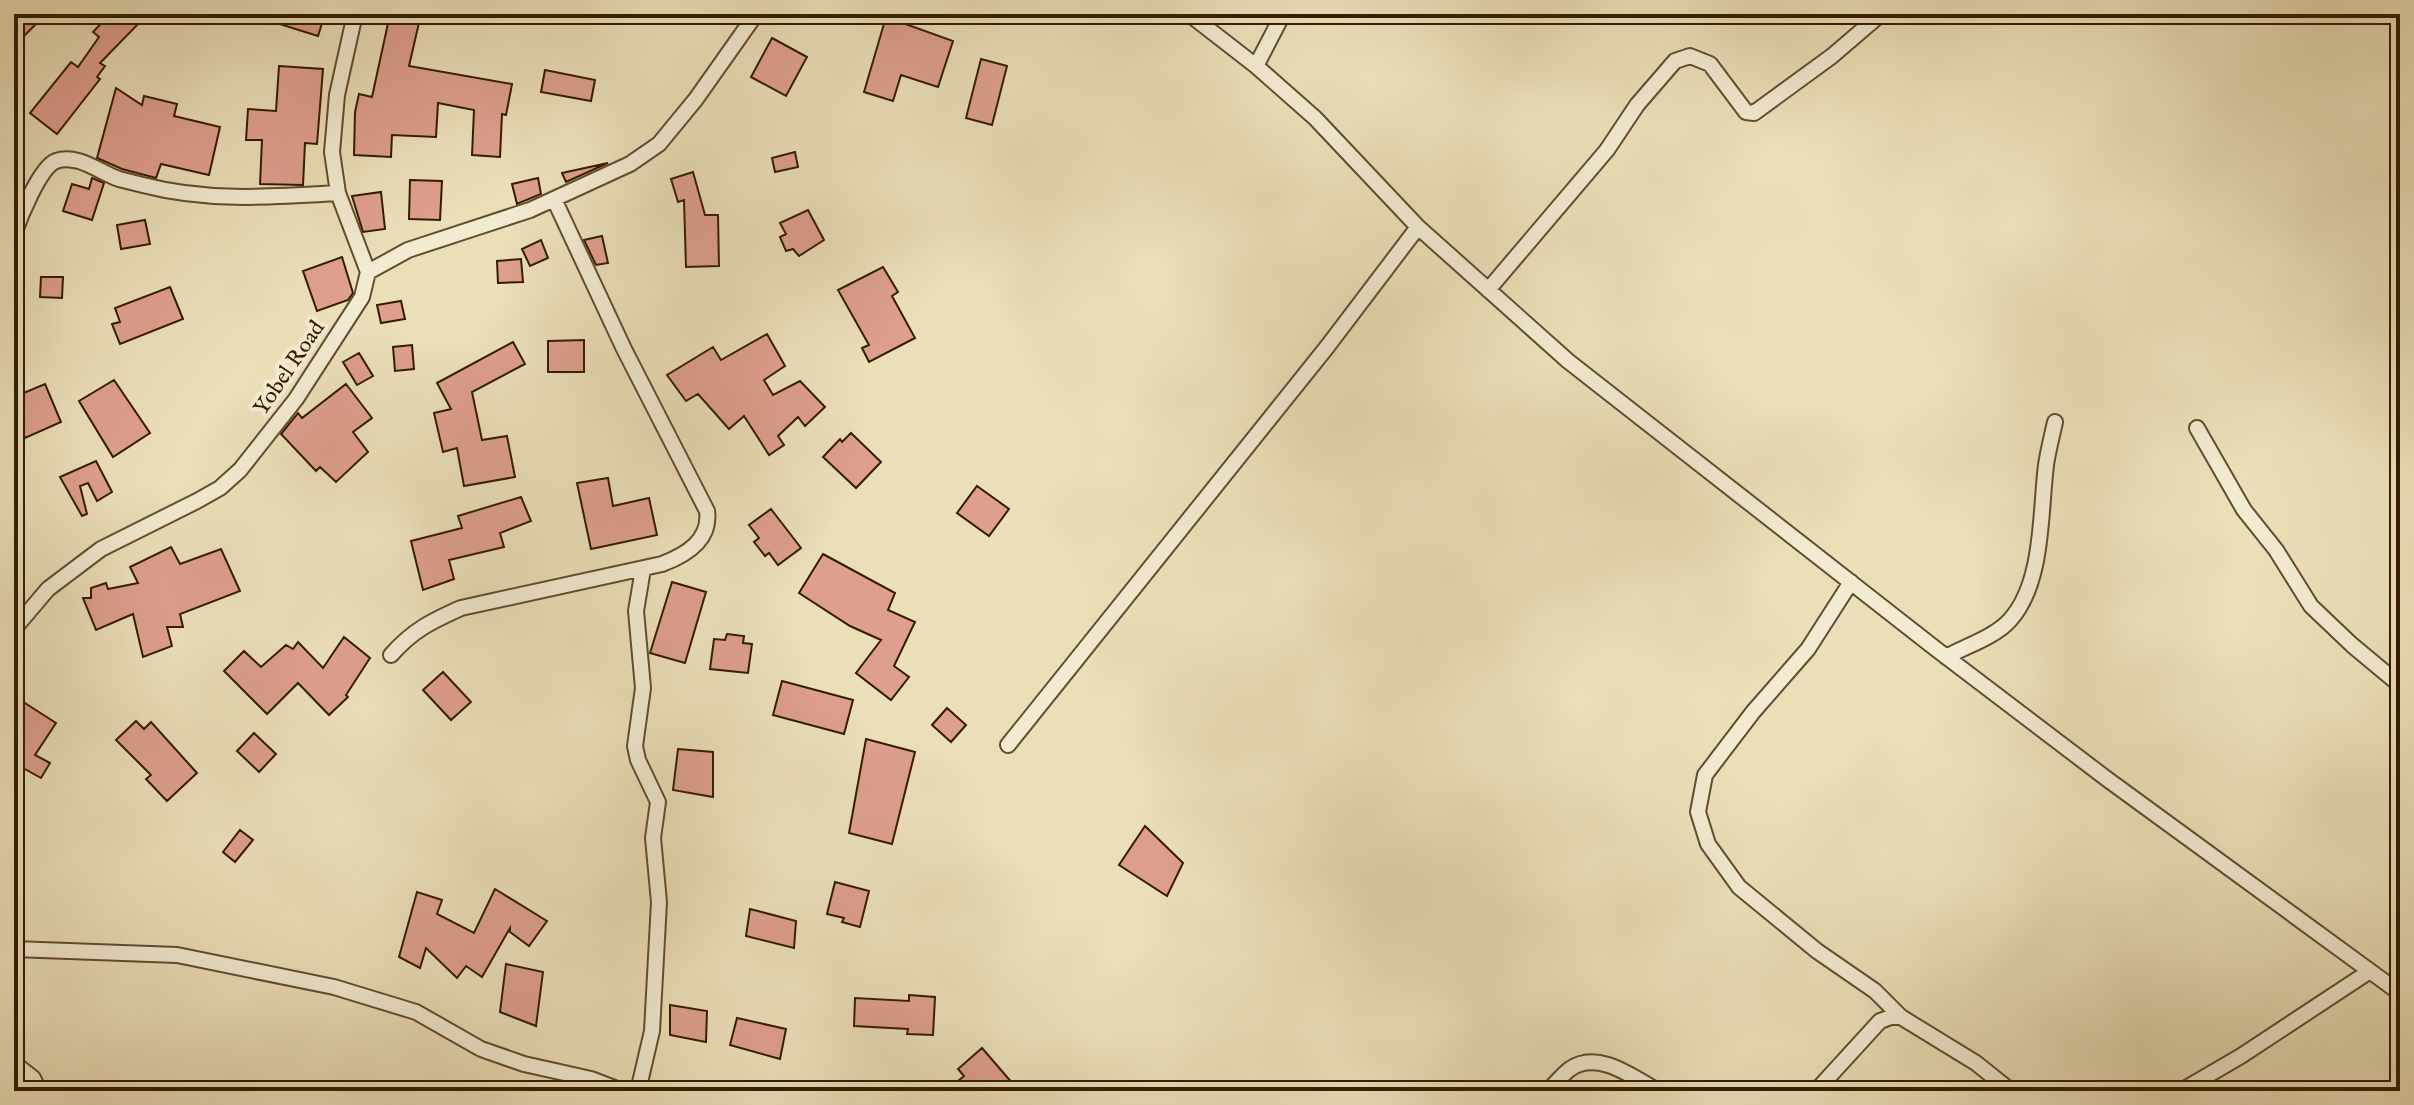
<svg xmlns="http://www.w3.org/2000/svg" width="2414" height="1105" viewBox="0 0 2414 1105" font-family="'IM FELL English',serif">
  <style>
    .building { fill: #de9f8e; stroke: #331c00; stroke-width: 2 }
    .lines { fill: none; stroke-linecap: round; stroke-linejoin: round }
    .minor-casing { stroke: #614d2e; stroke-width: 18 }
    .minor { stroke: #f2ead1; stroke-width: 14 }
    .labels { text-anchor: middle; stroke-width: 8; stroke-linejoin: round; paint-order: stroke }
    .street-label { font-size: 22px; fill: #331c00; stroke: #f2ead1 }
  </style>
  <rect width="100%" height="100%" fill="#ebdfb8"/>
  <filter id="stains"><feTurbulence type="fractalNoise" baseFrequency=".0025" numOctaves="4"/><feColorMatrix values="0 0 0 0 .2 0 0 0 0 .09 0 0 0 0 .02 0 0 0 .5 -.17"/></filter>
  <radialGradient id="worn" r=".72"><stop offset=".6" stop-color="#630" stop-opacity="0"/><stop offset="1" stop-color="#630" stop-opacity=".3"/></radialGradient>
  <path class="building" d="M14 14H46L14 46Z
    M110 14H134L141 21 100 63 105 66 97 77 100 79 57 134 30 113 71 62 78 67 99 37 93 32Z
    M257 14H325L318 36 257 17Z
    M390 14H421L409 66 512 84 506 115 502 114 500 157 472 155 474 110 438 103 436 137 392 135 391 157 354 155 355 112 359 94 372 97Z
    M886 17 953 41 938 87 901 75 893 101 864 92Z
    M772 38 807 57 786 96 751 77Z
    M981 59 1007 66 992 125 966 118Z
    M279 66 323 69 317 144 305 143 303 185 260 184 262 140H246L248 109 276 111Z
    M545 70 595 80 591 101 541 92Z
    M116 88 142 105 144 96 177 104 174 116 220 127 209 175 161 164 156 178 122 169 97 158Z
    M795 152 798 167 775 172 772 158Z
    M608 163 566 182 562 173Z
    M693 172 705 215H718L719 266 686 267 684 200 678 202 671 179Z
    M92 178 104 183 92 220 63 211 72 184 89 189Z
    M538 178 541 194 517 204 512 184Z
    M410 180 442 181 440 220 409 219Z
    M381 192 385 229 363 232 352 196Z
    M808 210 824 240 799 256 793 249 786 251 780 237 786 234 780 223Z
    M145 220 150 244 121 249 117 225Z
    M602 236 608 263 596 265 584 240Z
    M541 240 548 258 530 266 522 249Z
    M342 257 353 293 348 300 317 311 303 271Z
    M521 259 523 282 498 283 497 261Z
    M883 267 898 292 892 296 915 338 869 362 862 348 869 345 838 290Z
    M41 277H63L62 298 40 297Z
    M170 287 183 319 120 344 112 324 120 322 115 308Z
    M401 301 405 319 381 323 377 305Z
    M767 334 785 366 764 380 773 395 800 381 825 407 805 426 798 417 778 436 784 445 769 455 744 416 729 429 698 394 686 401 667 375 713 347 721 360Z
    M584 340V372H548V341Z
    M513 342 525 364 472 392 482 440 507 436 515 477 464 486 457 448 443 452 434 413 451 409 437 383Z
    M412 345 414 369 395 371 393 347Z
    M359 353 373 376 357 385 343 362Z
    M114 380 150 433 113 457 79 401Z
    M45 384 61 422 25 438 14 413V397Z
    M346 384 372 418 353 432 368 452 336 482 320 467 316 471 281 434 298 413 302 418Z
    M851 433 881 462 856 488 823 457 840 439 842 442Z
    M96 461 112 492 97 501 88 483 80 486 87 514 82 516 60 477Z
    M608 478 613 506 649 498 657 535 591 549 577 483Z
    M977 486 1009 509 989 536 957 513Z
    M521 497 531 521 500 533 504 547 449 560 454 579 423 590 411 541 462 528 458 516Z
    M771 509 801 548 778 565 769 553 765 556 754 542 759 538 749 525Z
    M171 547 180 564 221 549 240 591 180 614 183 627H167L172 646 143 657 133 614 96 630 83 598H91V588L106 583 108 589 138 583 130 567Z
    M823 554 895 593 888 610 915 622 894 666 909 677 891 700 856 673 881 640 850 626 799 593Z
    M672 582 706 592 685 663 650 653Z
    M727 634 744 636 743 643 752 644 748 673 710 669 714 639 725 640Z
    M344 637 370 658 346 695 348 697 329 715 298 683 267 714 224 671 244 651 261 667 286 645 293 649 298 642 323 668Z
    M443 672 471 702 451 720 423 690Z
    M782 681 853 700 844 734 773 715Z
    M14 696 56 723 35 755 50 763 41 778 14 763Z
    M947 708 966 725 951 742 932 725Z
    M136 721 144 729 151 722 197 773 167 801 146 779 151 775 116 740Z
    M254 733 276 754 259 772 237 751Z
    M866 739 915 752 892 844 849 833Z
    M678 749 713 752V797L673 790Z
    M1145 826 1183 863 1167 896 1119 865Z
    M240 830 253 840 235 862 223 852Z
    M835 882 869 891 860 927 842 922 844 918 827 914Z
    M495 889 547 921 529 946 510 932V928L482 977 466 966 457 978 426 948 420 968 399 957 417 892 442 900 437 914 474 933Z
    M750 909 796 921 794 948 746 936Z
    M506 964 543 972 536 1026 500 1012Z
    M909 995 935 997 933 1035 907 1034 908 1029 854 1026 855 998 909 1001Z
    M670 1005 707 1011 706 1042 670 1035Z
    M737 1018 786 1029 780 1059 730 1045Z
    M982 1048 1013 1084 1005 1091H964L957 1082 964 1076 958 1069Z"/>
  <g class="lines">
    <g class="minor-casing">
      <path id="minor" d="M1189 14 1256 66 1315 118 1418 227 1568 361 1936 649 2107 779 2400 993
        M1256 66 1283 14
        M14 234C20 217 40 167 56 161 77 153 101 173 119 179 127 181 135 183 143 185 208 202 272 197 338 193
        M368 272 408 250 530 210 630 164 659 144 696 99 756 14
        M1488 290 1607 150 1637 105 1675 61 1690 56 1710 64 1746 112 1754 113 1832 56 1881 14
        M2197 428 2244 510 2276 550 2311 606 2352 645 2400 685
        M1851 582 1808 649 1753 712 1705 775 1698 812 1708 844 1739 887 1817 951 1875 991 1901 1017
        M14 629 48 589 101 549 197 501 220 488 240 470 296 399 362 297 368 272 338 193 332 152 337 95 355 14
        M391 655C413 630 432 621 461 608L662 564C686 555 711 540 707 511L624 349 554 199
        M1946 657C1966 646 1995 637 2010 620 2044 582 2040 512 2046 465 2048 451 2052 436 2055 422
        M1008 745 1327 347 1418 227
        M14 949 177 955 334 987 416 1012 481 1049 524 1064 591 1079 622 1091
        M14 1063 33 1078 39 1091
        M638 1091 652 1031 659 902 653 838 658 802 638 760 635 746 643 688 636 611 643 569
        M1548 1091C1555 1084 1562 1075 1570 1069 1598 1049 1634 1078 1658 1091
        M1816 1091 1880 1021 1891 1017H1901L1976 1063 2011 1091
        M2181 1091 2241 1056 2370 971"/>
    </g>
    <use href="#minor" class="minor"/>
  </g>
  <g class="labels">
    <g class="street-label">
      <text transform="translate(288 367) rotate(-56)" y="8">Yobel Road</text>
    </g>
  </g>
  <rect width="2414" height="1105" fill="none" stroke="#ebdfb8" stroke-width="48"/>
  <rect x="16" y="16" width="2382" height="1073" fill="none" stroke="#331c00" stroke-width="4"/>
  <rect x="24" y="24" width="2366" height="1057" fill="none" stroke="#331c00" stroke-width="2"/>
  <rect width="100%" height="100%" filter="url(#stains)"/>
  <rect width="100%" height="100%" fill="url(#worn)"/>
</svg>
